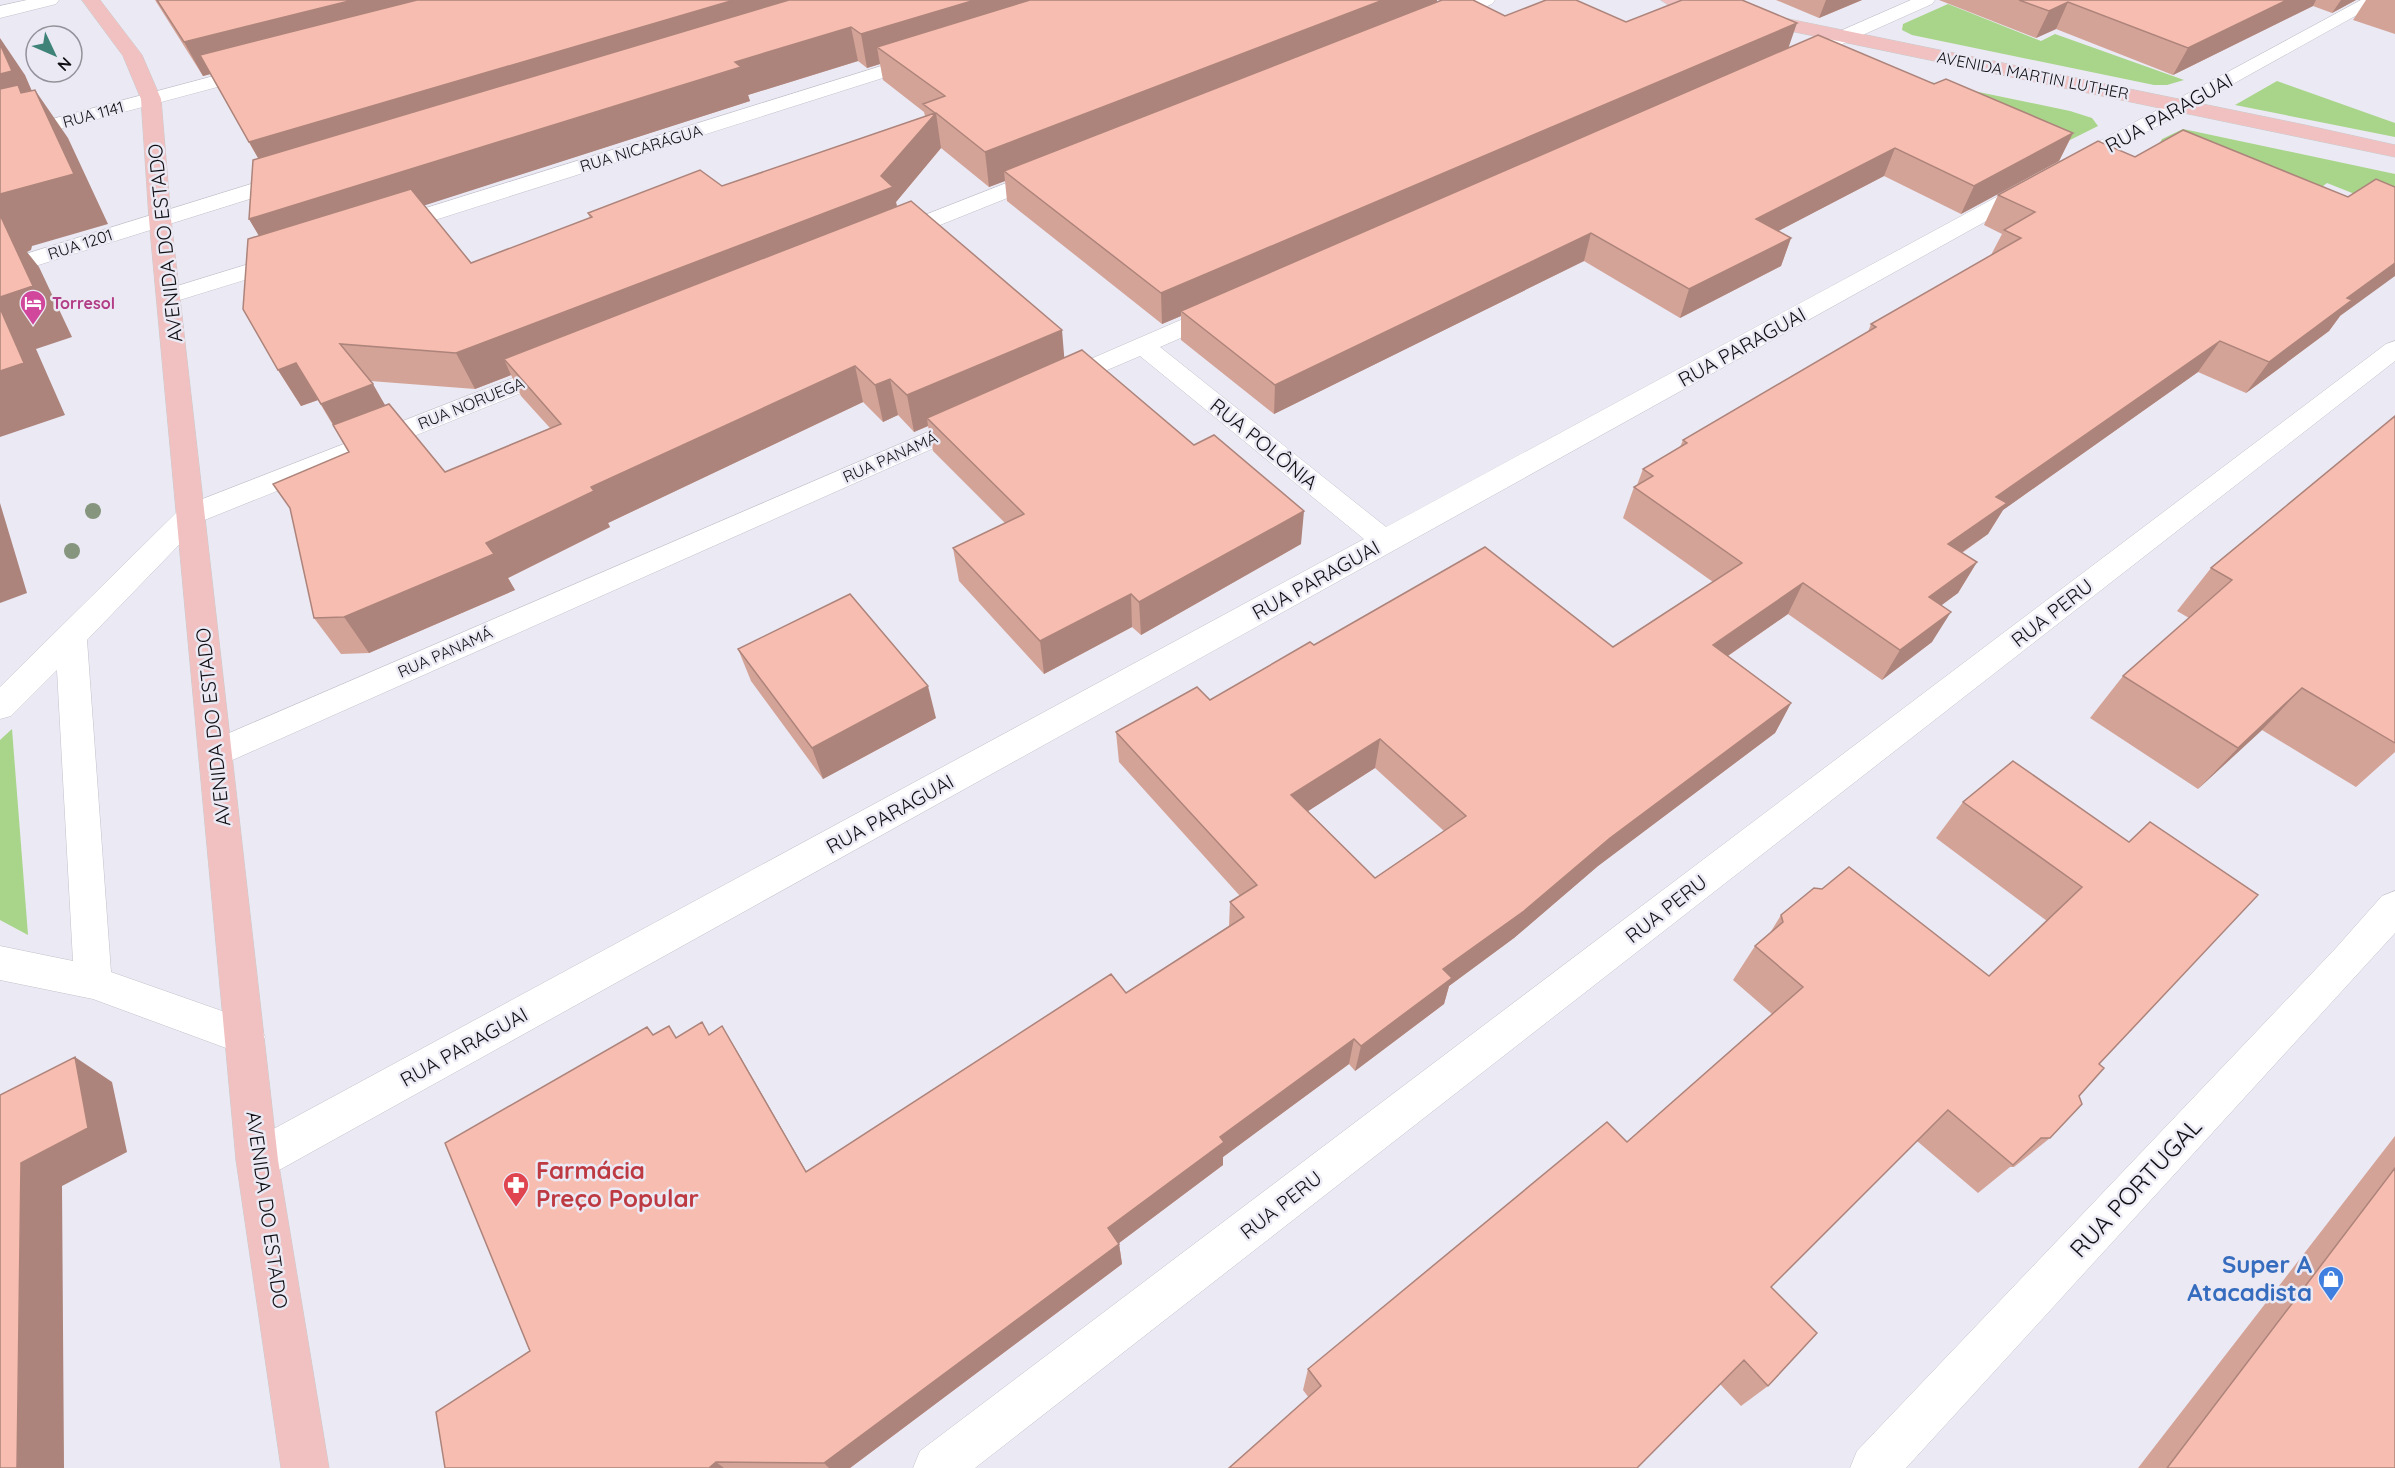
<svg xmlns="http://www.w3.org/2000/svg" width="2395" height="1468" viewBox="0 0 2395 1468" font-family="Quicksand,sans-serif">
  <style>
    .green { fill: #a8d589 }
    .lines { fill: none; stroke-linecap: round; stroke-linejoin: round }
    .street-casing { stroke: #c2c1cb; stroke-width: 1 }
    .secondary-casing { stroke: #c2c1cb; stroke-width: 1 }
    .primary-casing { stroke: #cacacb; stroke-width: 1 }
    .street { fill: #fff; fill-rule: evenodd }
    .secondary { fill: #fff; fill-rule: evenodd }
    .primary { fill: #f0c1c0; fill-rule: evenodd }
    .tree { fill: #86957d }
    .wall { fill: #d4a397; fill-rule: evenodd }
    .shaded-wall { fill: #ad847b }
    .building { fill: #f7bdb0; stroke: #ad847b; stroke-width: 1.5; fill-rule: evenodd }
    .labels { text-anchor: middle; stroke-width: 5; stroke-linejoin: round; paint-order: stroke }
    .far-street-label { font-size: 16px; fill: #100f13; stroke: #ebe9f4 }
    .far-hotel-label { font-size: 16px; font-weight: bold; fill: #b23c85; stroke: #ebe9f4; text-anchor: start }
    .street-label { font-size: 20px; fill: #100f13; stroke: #ebe9f4 }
    .near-health-label { font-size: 24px; font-weight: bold; fill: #be3a42; stroke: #ebe9f4; text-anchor: start }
    .near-street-label { font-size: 24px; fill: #100f13; stroke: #ebe9f4 }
    .near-shop-label { font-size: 24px; font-weight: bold; fill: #366cbe; stroke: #ebe9f4; text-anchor: end }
  </style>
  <rect width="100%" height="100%" fill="#ebe9f4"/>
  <path class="green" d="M1948 4 2041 41 2055 34 2184 80 2167 85H2154L1912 35 1902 30 1903 24Z
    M1911 78 2070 111 2092 118 2098 126 2064 143Z
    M2277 81 2395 123V137L2235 105Z
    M2183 129 2395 174V210L2327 183 2297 206 2157 148 2162 139Z
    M12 729 28 935 0 920V740Z"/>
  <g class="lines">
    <g class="street-casing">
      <path id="street" d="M1470 0H1495L1492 4 1445 23 1438 25 1429 19 1431 15Z
        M1911 0H1935L1932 4 1820 54H1806L1803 50 1806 46Z
        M2361 0H2384L272 1174 257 1180 242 1174 236 1160 242 1146 1364 539 1140 356 1058 391 1049 389 1045 383 1049 377 1213 306 1222 304 1231 306 1234 311 1231 316 1160 347 1386 527Z
        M923 53 933 59 930 63 397 232H381L378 227 381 222Z
        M259 64 266 66 269 70 266 74 0 145V133Z
        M1047 167 1055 169 1058 174 1055 179 900 241H884L880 236 884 231Z
        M293 171 301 173 304 178 301 183 0 277V262Z
        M288 252 296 254 300 259 296 264 170 303 161 301 158 296 161 291Z
        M2395 341V361L975 1468H913L920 1451 2386 344Z
        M557 361 566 363 570 369 566 375 202 521 87 640 111 972 259 1024 265 1037 259 1050 245 1055 93 999 0 980V946L73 961 57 670 11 716 0 719V687L182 507Z
        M972 413 981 415 985 421 981 427 228 762 216 766 204 762 199 753 204 744Z
        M2395 891V933L1906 1468H1850L1857 1451 2335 949 2382 896Z"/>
    </g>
    <g class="secondary-casing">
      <path id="secondary" d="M27 0H59L56 4 0 18V6Z"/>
    </g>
    <g class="primary-casing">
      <path id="primary" d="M82 0H100L142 55 161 99 171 219 278 1160 329 1468H281L236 1160 149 219 141 99 123 56Z
        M1661 0H1696L2305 125 2395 145V157L1670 6Z"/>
    </g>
    <use href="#street" class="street"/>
    <use href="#secondary" class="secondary"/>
    <use href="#primary" class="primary"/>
  </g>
  <g class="tree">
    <circle cx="93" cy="511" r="8"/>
    <circle cx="72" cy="551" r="8"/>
  </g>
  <path class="wall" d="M155 0H1437V2L1505 16 1626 22 1788 47 1934 84 2073 133 2059 161 1961 214 1884 176 1778 231 1791 238 1781 266 1680 318 1584 261 1274 414 1181 340V316L1162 324 1007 201 1005 181 989 187 941 148 896 202 897 207 1065 358 1301 544 1141 635 1132 627 1044 674 959 581 953 548 1005 523 933 451 928 426 914 432 898 415 883 422 863 402 608 523 610 527 508 578 515 590 369 653 341 654 314 618 349 452 318 400 301 406 278 370 259 235 249 219 258 158 210 74 203 76ZM858 61 867 68 880 64 883 80 924 112 925 116 722 186 588 213 590 218 471 263 424 205 750 101 748 95ZM511 375 521 396 550 428 445 472 385 405 370 381 475 389Z
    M1776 0H1862L1819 18Z
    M1939 0H2356L2332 13 2313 6 2173 75 2056 29 2036 38Z
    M2366 0H2395V34L2353 20Z
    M1998 195 2340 316 2329 331 2246 393 2198 372 2003 510 1988 534 1962 553 1977 562 1958 593 1941 605 1932 642 1882 680 1788 614 1728 656 1791 703 1775 733 1598 866 1514 938 1449 986 1444 1004 1355 1071 1349 1064 1223 1157V1165L1119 1243 1122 1264 850 1468H445L530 1351 653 1035 676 1037 709 1034 722 1026 806 1171 1126 993 1229 926 1230 902 1240 896 1119 762 1116 732 1210 700 1314 645 1613 647 1713 582 1623 518 1634 487 1637 485 1643 469 1680 447 1683 440 1868 332 1871 324 1991 255 2002 234 1984 225ZM1375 768 1444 831 1375 878 1308 811Z
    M2395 416V752L2356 787 2262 730 2198 789 2090 718 2123 676 2189 618 2177 611 2211 568Z
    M738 649 936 718 823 779 751 681Z
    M1963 802 2129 842 2099 1064 2050 1138 2014 1167H2010L1978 1193 1917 1141 1771 1287 1768 1386 1741 1406 1720 1384 1309 1398 1303 1390 1308 1369 1627 1142 1772 1014 1733 980 1755 946 1770 933 1781 915 1989 976 2047 921 1936 838Z
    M2395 1136V1468H2138Z"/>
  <path class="shaded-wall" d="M353 0H496L203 76 184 42Z
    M734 0H850L269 177 249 142Z
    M975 0H1084L877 47 880 64 867 68 861 34Z
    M1383 0H1437L1436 11 1004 171 1005 181 989 187 985 152Z
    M1826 0H1862L1819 18Z
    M2287 0H2316L2313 6 2173 75 2188 48Z
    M2341 0H2356L2332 13Z
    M2068 2 2056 29 2036 38 2049 11Z
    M1797 23 1787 52 1181 311V316L1162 324 1161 293Z
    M851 27 858 61 748 95 750 101 270 255 249 219 735 62Z
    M0 38 25 75 44 119 0 131Z
    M35 90 68 138 108 224 32 246 31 250 27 252 39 267 72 337 36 349 65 415 0 437V194Z
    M936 113 941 148 896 202 900 222 504 359 511 375 475 389 456 353 881 176Z
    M2073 133 2059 161 1961 214 1974 186Z
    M1895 148 1884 176 1746 248 1756 219Z
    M1591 233 1584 261 1274 414 1275 385Z
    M1791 238 1781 266 1680 318 1689 289Z
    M2395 263V276L2340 316 2329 331 2246 393 2269 362 2347 298Z
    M1062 330 1065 366 927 418 928 426 914 432 907 395Z
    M2220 341 2198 372 2003 510 1988 534 1929 575 1948 544 1996 497Z
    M296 363 318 400 301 406 278 370Z
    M855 366 863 402 608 523 610 527 508 578 515 590 369 653 344 617 591 487Z
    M890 379 898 415 883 422 875 385Z
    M373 384 394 421 343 441 321 404Z
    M0 503 27 593 0 603Z
    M1304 511 1301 544 1141 635 1139 602Z
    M1977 562 1958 593 1911 628 1929 597Z
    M1803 583 1788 614 1700 675 1713 645Z
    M1131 594 1132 627 1044 674 1040 641Z
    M1951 612 1932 642 1882 680 1900 650Z
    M928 686 936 718 823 779 812 748Z
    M2302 688 2262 730 2198 789 2238 748Z
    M1791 703 1775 733 1598 866 1514 938 1449 986 1444 1004 1355 1071 1361 1046 1443 969 1610 838Z
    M1380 739 1375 768 1288 824 1291 795Z
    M722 1026 737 1051 819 1194 806 1172Z
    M1354 1039 1349 1064 1223 1157V1165L1111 1249 1108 1228 1220 1137Z
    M75 1057 112 1082 127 1152 62 1186 64 1468H17L21 1163Z
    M1119 1244 1122 1264 850 1468H829L824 1463Z
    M716 1462 724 1468H709Z"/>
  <path class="building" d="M157 0H353L184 42Z
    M417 0H734L249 142 200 55Z
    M789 0H975L861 34 851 27 735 62 741 67 249 219 253 160Z
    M1030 0H1383L985 152 936 113 881 176 893 187 456 353 340 344 373 384 321 404 296 363 278 370 243 309 248 239 411 189 471 263 592 217 588 213 700 170 722 186 935 113 923 104 945 96 877 47Z
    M1442 0H1473L1505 16 1546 0H1576L1626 22 1682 0H1742L1797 23 1161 293 1004 171Z
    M2019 0H2287L2188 48 2068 2 2049 11Z
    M1818 35 1934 84 1946 79 2073 133 1974 186 1895 148 1756 219 1791 238 1689 289 1591 233 1275 385 1181 311Z
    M0 44 12 71 0 74Z
    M18 85 21 93 35 90 74 174 0 194V89Z
    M2183 130 2348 197 2376 179 2395 187V263L2347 298 2352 300 2269 362 2220 341 1996 497 2007 503 1948 544 1977 562 1929 597 1951 612 1900 650 1803 583 1713 645 1791 703 1610 838 1524 911 1443 969 1452 978 1361 1046 1354 1039 1220 1137 1224 1142 1108 1228 1119 1244 824 1463 716 1462 709 1468H445L436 1412 530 1351 445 1143 647 1027 653 1035 669 1026 676 1038 702 1022 709 1035 722 1026 806 1172 1111 974 1126 993 1244 917 1230 902 1257 885 1116 732 1197 687 1210 700 1310 642 1314 645 1485 547 1613 647 1742 563 1634 487 1653 476 1643 469 1687 443 1683 440 1876 327 1871 324 2021 238 2004 230 2035 212 1998 195 2098 141 2135 157ZM1380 739 1466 816 1375 878 1291 795Z
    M911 201 1062 330 907 395 890 379 875 385 855 366 591 487 594 491 486 543 494 554 344 617 314 618 290 508 273 484 349 452 333 425 389 404 445 472 561 424 504 359Z
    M0 217H1L33 286 0 297Z
    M0 308 24 363 0 371Z
    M1082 350 1194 445 1214 435 1304 511 1139 602 1131 594 1040 641 953 548 1024 514 927 418Z
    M2395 416V743L2302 688 2238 748 2123 676 2232 580 2211 568Z
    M850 594 928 686 812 748 738 649Z
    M2013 761 2129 842 2150 822 2258 895 2099 1064 2104 1068 2079 1096 2082 1104 2050 1138H2041L2013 1165 1948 1110 1771 1287 1817 1333 1768 1386 1744 1360 1637 1468H1229L1321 1386 1308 1369 1607 1122 1627 1142 1803 987 1755 946 1783 922 1781 915 1814 888 1822 889 1849 867 1989 976 2082 887 1963 802Z
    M75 1057 88 1128 21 1163 17 1468H0V1095Z
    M2395 1168V1468H2167Z"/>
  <defs>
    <g id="hotel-pin" transform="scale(1.35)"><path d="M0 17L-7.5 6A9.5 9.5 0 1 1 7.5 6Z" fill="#d1479c" stroke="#ebe9f4"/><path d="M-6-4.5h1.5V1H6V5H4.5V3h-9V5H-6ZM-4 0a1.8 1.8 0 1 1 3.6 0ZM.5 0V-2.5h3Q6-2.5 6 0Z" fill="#fff"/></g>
    <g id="pharmacy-pin" transform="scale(1.35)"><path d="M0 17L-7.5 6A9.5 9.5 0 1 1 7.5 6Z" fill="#e0444e" stroke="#ebe9f4"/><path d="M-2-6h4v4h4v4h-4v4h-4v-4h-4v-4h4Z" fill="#fff"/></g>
    <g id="shop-pin" transform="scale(1.35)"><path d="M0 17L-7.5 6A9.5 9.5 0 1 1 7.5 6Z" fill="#3f7fe0" stroke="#ebe9f4"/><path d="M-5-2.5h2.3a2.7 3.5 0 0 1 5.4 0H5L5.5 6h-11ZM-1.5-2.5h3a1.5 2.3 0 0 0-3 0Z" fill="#fff"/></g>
  </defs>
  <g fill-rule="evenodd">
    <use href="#hotel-pin" x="33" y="303"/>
    <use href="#pharmacy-pin" x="516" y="1185"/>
    <use href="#shop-pin" x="2331" y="1279"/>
  </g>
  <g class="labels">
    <g class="far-street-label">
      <text transform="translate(2033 75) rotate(11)" y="6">AVENIDA MARTIN LUTHER</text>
      <text transform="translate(93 114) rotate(-15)" y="6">RUA 1141</text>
      <text transform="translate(641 148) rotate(-17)" y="6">RUA NICARÁGUA</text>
      <text transform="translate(80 244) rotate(-18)" y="6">RUA 1201</text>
      <text transform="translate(471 403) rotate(-22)" y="6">RUA NORUEGA</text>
      <text transform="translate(890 457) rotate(-24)" y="6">RUA PANAMÁ</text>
      <text transform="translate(445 652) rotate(-24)" y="6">RUA PANAMÁ</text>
    </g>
    <g class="far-hotel-label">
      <text x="52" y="309">Torresol</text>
    </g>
    <g class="street-label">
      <text transform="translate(2169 113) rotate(-29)" y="7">RUA PARAGUAI</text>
      <text transform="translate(165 243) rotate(-96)" y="7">AVENIDA DO ESTADO</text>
      <text transform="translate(1742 347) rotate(-29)" y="7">RUA PARAGUAI</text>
      <text transform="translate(1264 444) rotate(39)" y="7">RUA POLÔNIA</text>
      <text transform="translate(1316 580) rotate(-29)" y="7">RUA PARAGUAI</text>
      <text transform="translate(2052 613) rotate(-38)" y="7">RUA PERU</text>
      <text transform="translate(213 727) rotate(-96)" y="7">AVENIDA DO ESTADO</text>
      <text transform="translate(890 814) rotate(-29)" y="7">RUA PARAGUAI</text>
      <text transform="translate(1666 909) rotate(-38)" y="7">RUA PERU</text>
      <text transform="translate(464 1047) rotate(-29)" y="7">RUA PARAGUAI</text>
      <text transform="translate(1281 1205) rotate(-38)" y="7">RUA PERU</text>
      <text transform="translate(267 1210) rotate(82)" y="7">AVENIDA DO ESTADO</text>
    </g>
    <g class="near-health-label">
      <text x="536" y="1179">Farmácia<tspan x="536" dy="28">Preço Popular</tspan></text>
    </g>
    <g class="near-street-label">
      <text transform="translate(2136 1188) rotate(-47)" y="8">RUA PORTUGAL</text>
    </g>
    <g class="near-shop-label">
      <text x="2312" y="1273">Super A<tspan x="2312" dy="28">Atacadista</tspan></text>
    </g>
  </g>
  <g transform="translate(54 54) rotate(134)"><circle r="28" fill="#ebe9f4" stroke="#93929a" stroke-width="1.5"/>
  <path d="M0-4.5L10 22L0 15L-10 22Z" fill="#3e8278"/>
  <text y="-9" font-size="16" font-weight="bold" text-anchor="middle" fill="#100f13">N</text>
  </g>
</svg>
